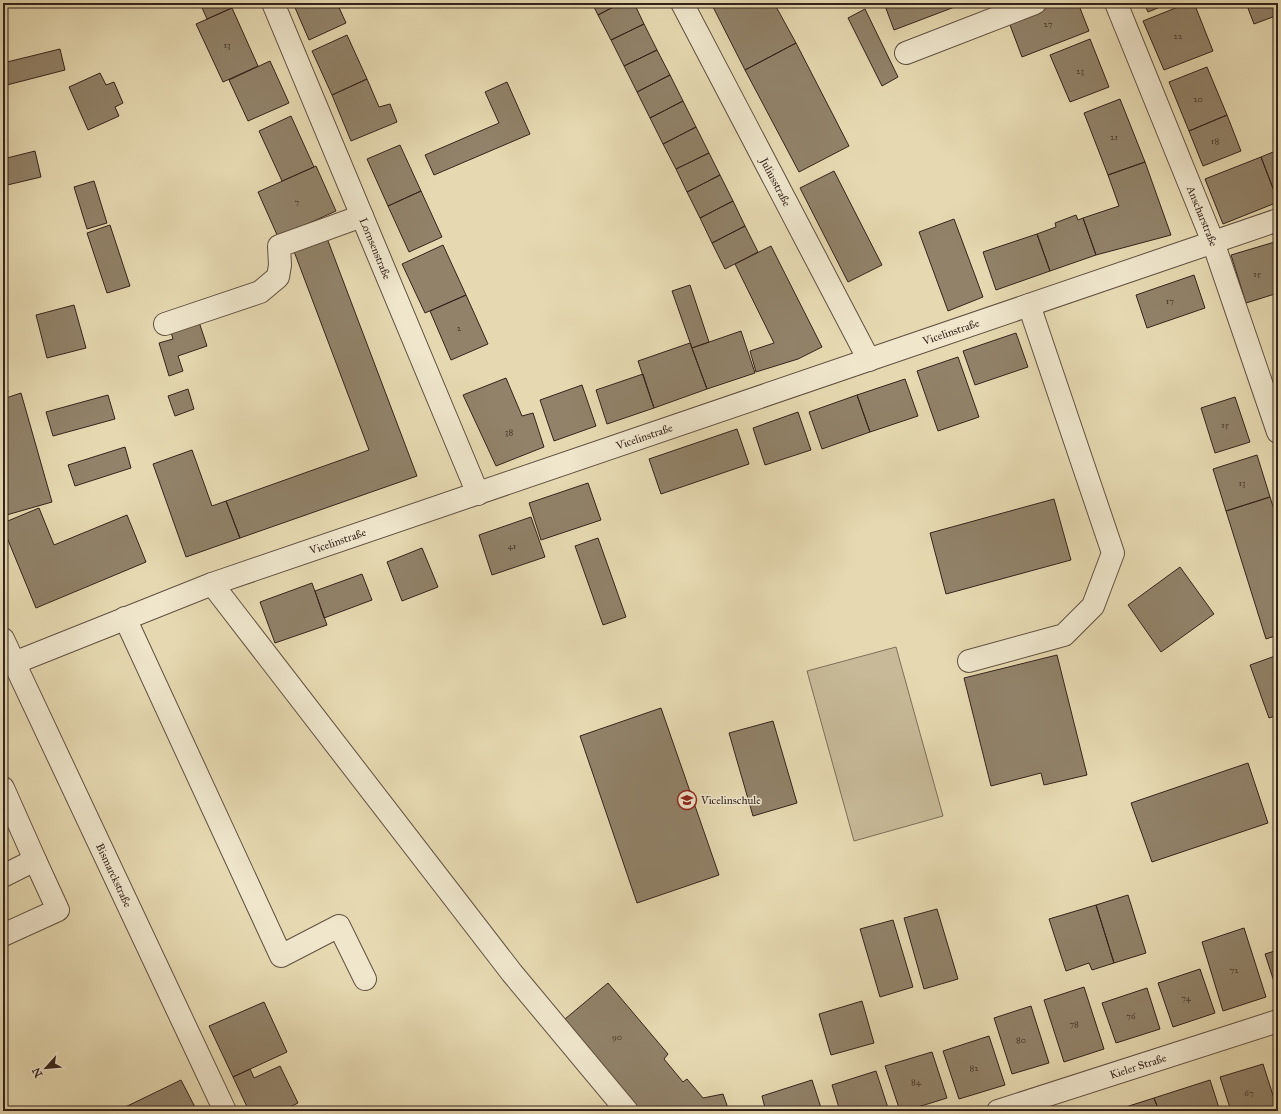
<svg xmlns="http://www.w3.org/2000/svg" width="1281" height="1114" viewBox="0 0 1281 1114" font-family="'IM FELL Great Primer',serif">
  <style>
    .green { fill: #c8ba98; stroke: #7e6e5a }
    .building { fill: #918269; stroke: #35231b }
    .lines { fill: none; stroke-linecap: round; stroke-linejoin: round }
    .minor-casing { stroke: #615040; stroke-width: 24 }
    .minor { stroke: #efe6cc; stroke-width: 22 }
    .labels { text-anchor: middle; stroke-width: 3; stroke-linejoin: round; paint-order: stroke }
    .number-label { font-size: 9px; fill: #4c3b2e }
    .street-label { font-size: 11px; fill: #35231b; stroke: #efe6cc }
    .poi-label { font-size: 11px; fill: #35231b; stroke: #efe6cc; text-anchor: start }
  </style>
  <rect width="100%" height="100%" fill="#e6d9b1"/>
  <filter id="stains"><feTurbulence type="fractalNoise" baseFrequency=".005" numOctaves="4"/><feColorMatrix values="0 0 0 0 .2 0 0 0 0 .09 0 0 0 0 .02 0 0 0 .5 -.17"/></filter>
  <radialGradient id="worn" r=".72"><stop offset=".6" stop-color="#630" stop-opacity="0"/><stop offset="1" stop-color="#630" stop-opacity=".3"/></radialGradient>
  <path class="green" d="M896 647 943 816 854 841 807 671Z"/>
  <path class="building" d="M200 3H243L207 19Z
    M293 3H337L346 23 309 40Z
    M592 3H621L598 15Z
    M621 3H634L644 24 611 40 598 15Z
    M711 3H774L796 43 745 70Z
    M884 3H965L894 30Z
    M1043 3H1078L1089 31 1022 57 1007 17Z
    M1144 3H1170L1148 12Z
    M1188 3H1194L1213 51 1164 70 1143 21Z
    M1246 3H1278V15L1254 24Z
    M232 8 258 66 223 82 196 24Z
    M865 9 898 77 882 86 848 18Z
    M644 24 657 50 624 66 611 40Z
    M347 35 367 79 332 95 312 51Z
    M1090 39 1109 87 1070 102 1050 55Z
    M796 43 849 146 799 172 745 70Z
    M60 49 65 70 3 86V63Z
    M657 50 670 75 637 92 624 66Z
    M270 61 289 103 248 121 229 80Z
    M1207 67 1227 115 1189 131 1169 82Z
    M100 73 106 85 114 82 123 103 115 107 119 116 88 130 69 87Z
    M670 75 683 101 650 118 637 92Z
    M367 79 379 107 390 104 397 122 351 141 332 95Z
    M507 82 530 134 434 175 425 155 499 123 485 92Z
    M1120 99 1145 162 1108 175 1084 113Z
    M683 101 696 127 663 144 650 118Z
    M1227 115 1241 151 1203 166 1189 131Z
    M291 116 314 167 282 181 259 131Z
    M696 127 709 153 676 169 663 144Z
    M400 145 421 191 388 206 367 159Z
    M1278 150V201L1261 157Z
    M35 151 41 177 3 186V159Z
    M709 153 720 175 687 192 676 169Z
    M1261 157 1278 202 1223 224 1205 179Z
    M1145 162 1171 235 1096 255 1083 218 1119 206 1108 175Z
    M316 166 336 211 278 237 258 192Z
    M834 171 882 265 848 282 800 188Z
    M720 175 733 201 700 218 687 192Z
    M94 181 107 223 87 229 74 187Z
    M421 191 442 237 409 252 388 206Z
    M733 201 745 226 712 243 700 218Z
    M1076 215 1078 220 1083 218 1096 255 1050 271 1037 234 1056 227 1055 223Z
    M954 219 983 297 948 311 919 232Z
    M110 225 130 286 107 293 87 233Z
    M745 226 758 252 725 269 712 243Z
    M325 233 417 476 240 538 226 501 369 450 292 246Z
    M1037 234 1050 271 996 290 983 252Z
    M1278 241V293L1246 303 1231 255Z
    M443 245 466 295 425 313 402 264Z
    M771 246 822 347 798 359 756 372 750 351 774 343 735 264Z
    M1194 275 1205 308 1147 328 1136 295Z
    M690 285 709 342 692 348 672 291Z
    M466 295 488 344 451 360 430 311Z
    M74 305 86 348 47 358 36 315Z
    M198 319 207 346 178 356 183 371 169 376 159 343 173 339 170 329Z
    M741 331 755 373 707 389 692 348Z
    M1016 333 1028 367 975 385 963 351Z
    M690 343 707 389 654 408 638 361Z
    M958 357 979 417 938 431 917 371Z
    M3 374 8 392 3 393Z
    M643 374 654 408 607 424 596 390Z
    M506 378 522 416 533 413 544 447 496 466 463 395Z
    M905 379 918 416 870 432 857 395Z
    M582 385 596 426 554 441 540 400Z
    M188 389 194 409 175 416 168 396Z
    M21 393 52 502 3 516V399Z
    M108 395 115 419 53 436 46 412Z
    M857 395 870 432 822 449 809 412Z
    M1235 397 1250 442 1215 453 1201 408Z
    M798 412 811 450 765 465 753 428Z
    M737 429 749 464 661 494 649 459Z
    M125 447 131 468 75 486 68 465Z
    M192 450 212 506 226 501 240 538 186 557 153 464Z
    M1257 455 1270 497 1226 511 1213 469Z
    M588 483 601 520 541 540 529 503Z
    M1270 497 1278 522V635L1266 639 1226 511Z
    M1054 499 1071 560 946 594 930 533Z
    M39 508 54 545 127 515 146 562 36 608 3 528V523Z
    M531 517 545 557 492 575 479 535Z
    M598 538 626 617 603 625 575 546Z
    M422 548 438 587 402 601 387 562Z
    M1180 567 1214 614 1161 652 1128 605Z
    M362 574 372 600 324 618 315 591Z
    M312 583 327 625 275 643 260 602Z
    M1057 655 1087 775 1044 785 1041 773 991 786 964 678Z
    M1278 655V715L1269 718 1250 665Z
    M661 708 719 875 637 903 580 736Z
    M773 721 797 803 753 816 729 733Z
    M1248 763 1268 823 1152 862 1131 803Z
    M1128 895 1146 953 1114 963 1096 905Z
    M1096 905 1114 963 1092 970 1089 963 1066 971 1049 919Z
    M937 909 958 979 924 989 904 918Z
    M893 920 913 987 880 997 860 929Z
    M1244 928 1266 997 1223 1011 1202 942Z
    M1278 950V994L1265 954Z
    M1200 969 1215 1013 1173 1027 1158 983Z
    M608 983 668 1054 664 1059 683 1082 687 1079 703 1098 723 1094 729 1111H641L565 1019Z
    M1084 987 1104 1049 1064 1062 1044 1000Z
    M1147 988 1160 1029 1116 1043 1102 1003Z
    M862 1001 874 1043 831 1055 819 1014Z
    M264 1002 287 1052 233 1077 209 1026Z
    M1031 1006 1049 1063 1012 1074 994 1018Z
    M989 1036 1005 1085 959 1099 943 1051Z
    M932 1052 947 1098 905 1111H900L885 1066Z
    M1263 1064 1278 1111H1231L1220 1077Z
    M280 1066 298 1103 282 1111H249L233 1077 250 1069 254 1078Z
    M876 1071 889 1111H840L832 1085Z
    M181 1080 197 1111H117Z
    M812 1080 822 1111H755L765 1108 762 1096Z
    M1210 1080 1220 1111H1159L1154 1098Z
    M1154 1098 1159 1111H1113Z"/>
  <g class="lines">
    <g class="minor-casing">
      <g id="minor">
        <path id="s1" d="M273 3 478 494"/>
        <path id="s2" d="M682 3 869 360"/>
        <path id="s3" d="M1116 3 1213 242 1278 432"/>
        <path d="M906 53 1035 3"/>
        <path d="M165 324 260 292 278 277 280 265 279 246 362 216"/>
        <path d="M212 584 512 973 627 1111"/>
        <path d="M125 618 281 956 339 926 365 979"/>
        <path id="s4" d="M3 639 225 1111"/>
        <path d="M969 661 1064 635 1093 606 1113 553 1029 305"/>
        <path id="s5" d="M14 663 212 584 1278 220"/>
        <path d="M3 788 35 860 3 876"/>
        <path d="M3 935 58 910 35 860"/>
        <path id="s6" d="M998 1111 1278 1021"/>
      </g>
    </g>
    <use href="#minor" class="minor"/>
  </g>
  <defs>
    <g id="school-ring" transform="scale(1)"><circle r="9.5" fill="#efe6cc" stroke="#8f2418" stroke-width="1.5"/><path d="M0-5L7-2L0 1L-7-2ZM-4 1L0 2.5L4 1V4Q0 6-4 4Z" fill="#8f2418"/></g>
  </defs>
  <g fill-rule="evenodd">
    <use href="#school-ring" x="687" y="800"/>
  </g>
  <g class="labels">
    <g class="number-label">
      <text x="1048" y="27">27</text>
      <text x="1178" y="39">22</text>
      <text x="227" y="48">13</text>
      <text x="1080" y="74">23</text>
      <text x="1198" y="102">20</text>
      <text x="1114" y="140">21</text>
      <text x="1215" y="144">18</text>
      <text x="297" y="205">7</text>
      <text x="1257" y="277">15</text>
      <text x="1170" y="304">17</text>
      <text x="459" y="331">2</text>
      <text x="1225" y="428">15</text>
      <text x="509" y="435">38</text>
      <text x="1242" y="486">13</text>
      <text x="512" y="549">41</text>
      <text x="1234" y="973">72</text>
      <text x="1186" y="1001">74</text>
      <text x="1131" y="1019">76</text>
      <text x="1074" y="1027">78</text>
      <text x="617" y="1040">90</text>
      <text x="1021" y="1043">80</text>
      <text x="974" y="1071">82</text>
      <text x="916" y="1085">84</text>
      <text x="1249" y="1096">67</text>
    </g>
    <g class="street-label">
      <text dy="4" stroke="none"><textPath href="#s2" startOffset="202">Juliusstraße</textPath></text>
      <text dy="4" stroke="none"><textPath href="#s3" startOffset="230">Anscharstraße</textPath></text>
      <text dy="4" stroke="none"><textPath href="#s1" startOffset="266">Lornsenstraße</textPath></text>
      <text dy="4" stroke="none"><textPath href="#s5" startOffset="994">Vicelinstraße</textPath></text>
      <text dy="4" stroke="none"><textPath href="#s5" startOffset="670">Vicelinstraße</textPath></text>
      <text dy="4" stroke="none"><textPath href="#s5" startOffset="346">Vicelinstraße</textPath></text>
      <text dy="4" stroke="none"><textPath href="#s4" startOffset="261">Bismarckstraße</textPath></text>
      <text dy="4" stroke="none"><textPath href="#s6" startOffset="147">Kieler Straße</textPath></text>
    </g>
    <g class="poi-label">
      <text x="701" y="804">Vicelinschule</text>
    </g>
  </g>
  <rect width="1281" height="1114" fill="none" stroke="#e6d9b1" stroke-width="16"/>
  <rect x="4" y="4" width="1273" height="1106" fill="none" stroke="#35231b" stroke-width="2"/>
  <rect x="8" y="8" width="1265" height="1098" fill="none" stroke="#35231b"/>
  <g transform="translate(46 1068) rotate(243)" stroke="#efe6cc" stroke-width="3" paint-order="stroke">
  <path d="M0-3L7 15L0 10L-7 15Z" fill="#35231b"/>
  <text y="-6" font-size="11" font-weight="bold" text-anchor="middle" fill="#35231b">N</text>
  </g>
  <rect width="100%" height="100%" filter="url(#stains)"/>
  <rect width="100%" height="100%" fill="url(#worn)"/>
</svg>
